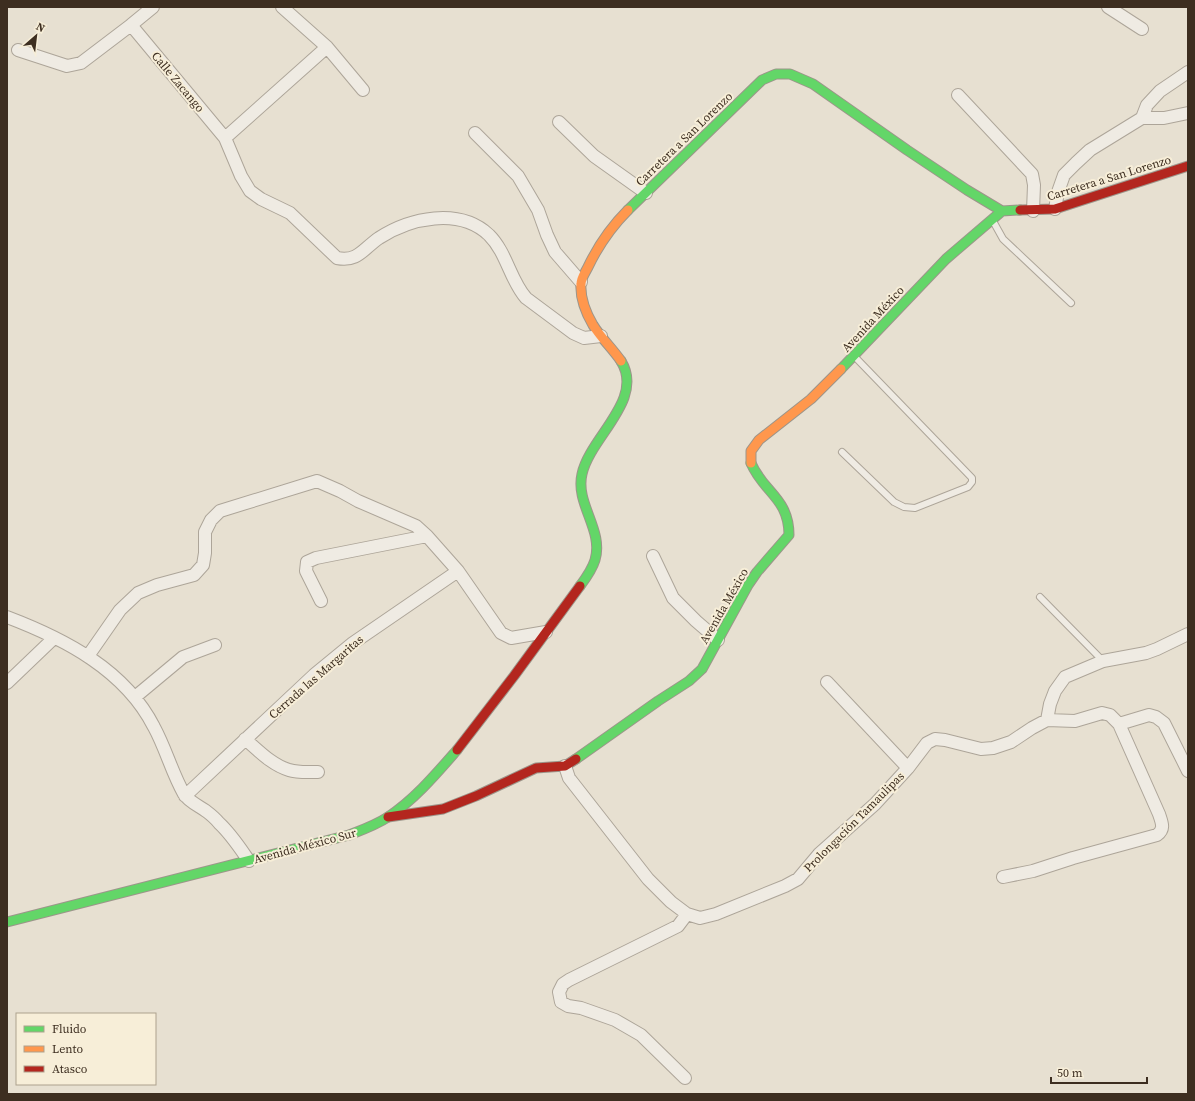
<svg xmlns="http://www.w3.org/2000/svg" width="1195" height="1101" viewBox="0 0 1195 1101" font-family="'Source Serif 4',serif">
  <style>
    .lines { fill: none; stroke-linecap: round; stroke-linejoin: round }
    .lane-casing { stroke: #ada599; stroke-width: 8 }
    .street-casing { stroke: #ada599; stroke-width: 14 }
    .fast-casing { stroke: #9c958a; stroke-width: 11 }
    .slow-casing { stroke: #9c958a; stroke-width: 11 }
    .jam-casing { stroke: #9c958a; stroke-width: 11 }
    .lane { stroke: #efebe3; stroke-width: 6 }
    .street { stroke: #efebe3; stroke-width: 12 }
    .fast { stroke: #63d668; stroke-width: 9 }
    .slow { stroke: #ff974d; stroke-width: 9 }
    .jam { stroke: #b3261e; stroke-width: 9 }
    .labels { text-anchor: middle; stroke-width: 4; stroke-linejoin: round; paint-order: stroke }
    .street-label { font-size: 12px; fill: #3d2e20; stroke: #f7eed8 }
  </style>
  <rect width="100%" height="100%" fill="#e7e0d1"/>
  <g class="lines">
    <g class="lane-casing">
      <path id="lane" d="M993 221 1003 239 1071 303
        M842 452 894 502 904 507 915 508 968 487 972 482V478L856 358
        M1040 597 1103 661"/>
    </g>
    <g class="street-casing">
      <path id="street" d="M282 7 327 47 363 90
        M1108 7 1142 29
        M131 25 225 138 241 176 250 191 261 199 290 213 337 258C358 262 363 249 379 238 410 218 459 207 489 235 507 253 510 280 526 298L573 333 584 338 601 336
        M18 50 67 66 81 63 131 25 153 7
        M958 95 1032 174 1034 185 1033 211
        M1142 118H1164L1188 113
        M559 122 594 156 646 193
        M475 133 518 176 538 210 547 235 555 252 581 282
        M225 138 327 47
        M1055 209 1058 192 1064 175 1076 163 1090 150 1142 118 1147 105 1160 91 1188 72
        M653 556 673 598 696 621 718 640
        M321 601 306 571 307 562 316 558 427 536
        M7 617C65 639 125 670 154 727 166 749 172 773 184 794 188 801 199 806 206 811 210 814 215 818 219 823 231 834 240 848 249 861
        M88 656 120 610 138 593 157 585 194 575 203 565 205 553V532L211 520 220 511 317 481 340 491 358 501 416 526 427 536 458 571 501 633 511 638 546 632
        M827 682 908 768
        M7 683 54 638
        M135 697 183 657 215 645
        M1119 724 1149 715 1156 717 1164 723 1188 771
        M245 739C259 751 272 765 289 770 298 773 309 772 318 772
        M565 766 569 778 648 879 671 902 687 914 700 918 716 914 785 886 798 879 819 854 875 804 908 768 927 743 935 739 945 740 981 749 993 748 1011 742 1032 728 1047 720 1050 704 1055 691 1065 677 1103 661 1146 653 1157 649 1188 634
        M185 796 314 675 353 643 458 571
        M1003 877 1033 871 1073 858 1157 835C1165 829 1162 823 1159 814L1119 724 1110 715 1102 713 1075 721 1047 720
        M685 1078 641 1035 615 1020 581 1008 568 1006 561 1002 559 992 563 984 569 980 678 926 687 914"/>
    </g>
    <g class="fast-casing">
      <path id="fast" d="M628 210 762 80 776 74H790L813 84 907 150 967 190 1002 211 1020 210
        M841 369 946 259 1002 211
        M580 586C586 578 592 570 595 560 604 530 575 504 582 474 590 437 645 400 621 361
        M576 759 658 701 689 681 702 669 748 585 757 572 789 535C789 498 763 492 751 463
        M7 922 349 835C362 830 376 825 388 817 415 799 436 774 457 750"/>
    </g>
    <g class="slow-casing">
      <path id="slow" d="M621 361C612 348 601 338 593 325 586 313 580 298 581 284 581 278 585 273 588 267 598 246 611 227 628 210
        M751 463V451L759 440 811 399 841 369"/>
    </g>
    <g class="jam-casing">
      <path id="jam" d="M1020 210 1055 209 1188 166
        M457 750 514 676 580 586
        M388 817 443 809 476 796 536 768 565 766 576 759"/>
    </g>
    <use href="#lane" class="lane"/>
    <use href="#street" class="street"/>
    <use href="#fast" class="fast"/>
    <use href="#slow" class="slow"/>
    <use href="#jam" class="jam"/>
  </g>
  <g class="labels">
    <g class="street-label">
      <text transform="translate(178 82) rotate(50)" y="4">Calle Zacango</text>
      <text transform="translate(684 139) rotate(-44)" y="4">Carretera a San Lorenzo</text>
      <text transform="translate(1109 178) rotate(-17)" y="4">Carretera a San Lorenzo</text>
      <text transform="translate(873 319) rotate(-47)" y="4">Avenida México</text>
      <text transform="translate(724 606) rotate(-60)" y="4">Avenida México</text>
      <text transform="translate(316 677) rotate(-41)" y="4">Cerrada las Margaritas</text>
      <text transform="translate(854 822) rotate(-45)" y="4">Prolongación Tamaulipas</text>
      <text transform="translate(305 846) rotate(-15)" y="4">Avenida México Sur</text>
    </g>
  </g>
  <rect width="1195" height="1101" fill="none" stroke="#3d2e20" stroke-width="16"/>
  <rect x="16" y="1013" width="140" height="72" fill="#f7eed8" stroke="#ada18e"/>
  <rect x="24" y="1026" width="20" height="6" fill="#63d668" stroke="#ada18e"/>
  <text x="52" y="1033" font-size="12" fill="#3d2e20">Fluido</text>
  <rect x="24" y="1046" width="20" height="6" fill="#ff974d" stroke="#ada18e"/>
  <text x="52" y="1053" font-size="12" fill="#3d2e20">Lento</text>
  <rect x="24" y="1066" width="20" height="6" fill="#b3261e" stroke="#ada18e"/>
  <text x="52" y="1073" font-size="12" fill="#3d2e20">Atasco</text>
  <g transform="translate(36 36) rotate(28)" stroke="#f7eed8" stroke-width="3" paint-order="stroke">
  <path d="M0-3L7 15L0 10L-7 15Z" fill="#3d2e20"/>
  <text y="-6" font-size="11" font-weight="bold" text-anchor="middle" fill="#3d2e20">N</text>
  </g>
  <path d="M1051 1077v6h96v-6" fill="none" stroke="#3d2e20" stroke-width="2"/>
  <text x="1057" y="1077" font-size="12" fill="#3d2e20" stroke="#f7eed8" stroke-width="3" paint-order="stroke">50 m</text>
</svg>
